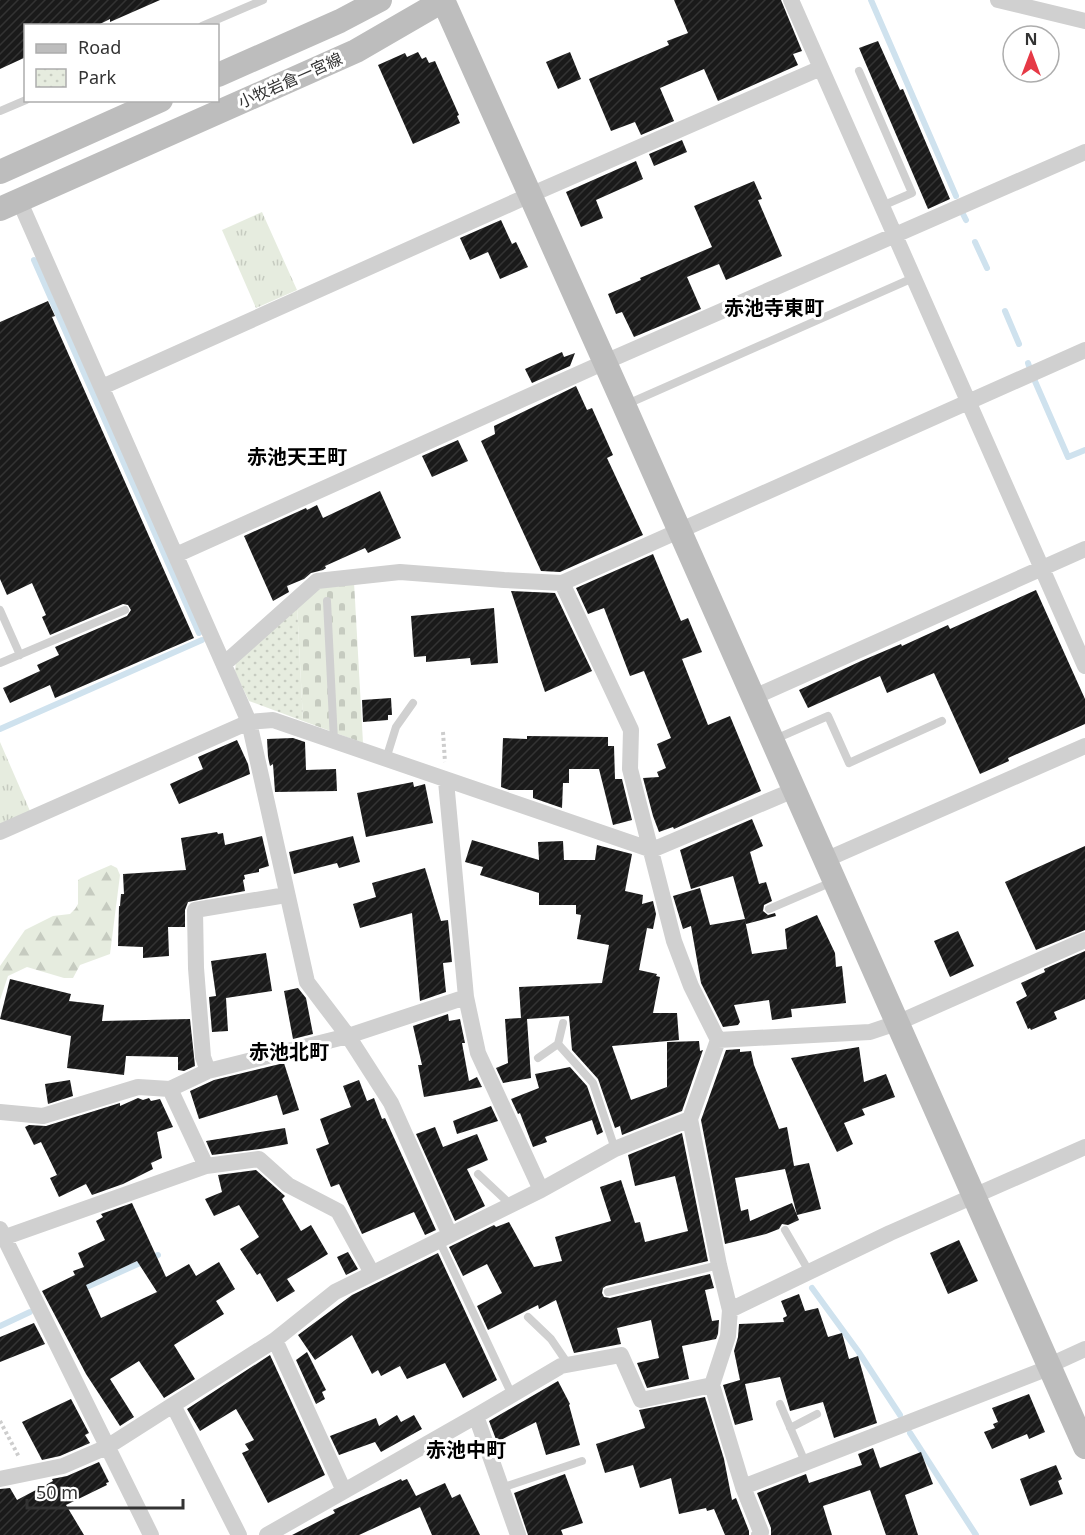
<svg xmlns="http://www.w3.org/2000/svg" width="1085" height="1535" viewBox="0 0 1085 1535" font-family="'Noto Sans','Noto Sans JP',sans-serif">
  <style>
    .grass { fill: url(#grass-tufts) }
    .forest { fill: url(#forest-firs) }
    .cemetery { fill: url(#cemetery-stones) }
    .park { fill: url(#park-dots) }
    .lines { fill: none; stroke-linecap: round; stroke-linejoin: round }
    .stream { stroke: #cfe2ee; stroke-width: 6 }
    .building { fill: url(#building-hatch); fill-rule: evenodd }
    .path { stroke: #cdcdcd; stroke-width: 4; stroke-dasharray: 3 3; stroke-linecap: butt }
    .lane { stroke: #d0d0d0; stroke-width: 8 }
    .street { stroke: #d0d0d0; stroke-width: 16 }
    .secondary { stroke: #bdbdbd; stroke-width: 24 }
    .labels { text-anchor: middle; stroke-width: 6; stroke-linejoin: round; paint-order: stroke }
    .street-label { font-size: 16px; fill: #333; stroke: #fff }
    .quarter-label { font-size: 20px; font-weight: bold; fill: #000; stroke: #fff }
  </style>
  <defs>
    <pattern id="grass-tufts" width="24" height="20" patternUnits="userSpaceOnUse" patternTransform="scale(1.5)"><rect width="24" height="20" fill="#e6ecdf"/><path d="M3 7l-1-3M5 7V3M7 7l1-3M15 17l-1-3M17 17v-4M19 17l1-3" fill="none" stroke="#c6cbc0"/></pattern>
    <pattern id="forest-firs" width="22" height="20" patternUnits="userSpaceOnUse" patternTransform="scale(1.5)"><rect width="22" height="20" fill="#e6ecdf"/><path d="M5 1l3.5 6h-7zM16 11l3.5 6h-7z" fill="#c6cbc0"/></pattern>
    <pattern id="cemetery-stones" width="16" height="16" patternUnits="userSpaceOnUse" patternTransform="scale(1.5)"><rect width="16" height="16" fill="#e6ecdf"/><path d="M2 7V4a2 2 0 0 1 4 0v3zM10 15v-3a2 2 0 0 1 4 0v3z" fill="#c6cbc0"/></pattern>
    <pattern id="park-dots" width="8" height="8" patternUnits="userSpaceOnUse" patternTransform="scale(1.5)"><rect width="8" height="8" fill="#e6ecdf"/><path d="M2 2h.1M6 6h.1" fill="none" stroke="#c6cbc0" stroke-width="1.8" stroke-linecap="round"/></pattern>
    <pattern id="building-hatch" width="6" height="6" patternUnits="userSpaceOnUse" patternTransform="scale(1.5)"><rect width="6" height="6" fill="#1a1a1a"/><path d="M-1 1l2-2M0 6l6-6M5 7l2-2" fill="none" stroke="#333"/></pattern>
  </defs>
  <rect width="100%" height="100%" fill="#fff"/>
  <path class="grass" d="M262 212 297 290 256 308 222 230Z
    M0 742 30 811 0 824Z"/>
  <path class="forest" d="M111 865 117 868 120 875 110 954 80 965 73 978H64L27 967 8 976 0 1000V966L25 930 53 916 70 914 75 909 78 904V880L81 878Z"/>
  <path class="cemetery" d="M354 582 363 743 303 721 297 606 319 587Z"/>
  <path class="park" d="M297 606 303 721 249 701 235 672 236 660Z"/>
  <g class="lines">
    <path class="stream" d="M871 0 956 196
      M963 214 966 220
      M975 242 987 268
      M34 260 199 633
      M1005 311 1019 344
      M1028 363 1029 366
      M1034 379 1068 457 1085 450
      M0 729 202 640
      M812 1288 858 1351 900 1415
      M80 1290 158 1255
      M0 1326 30 1312
      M910 1433 976 1535"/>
  </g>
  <path class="building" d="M0 0H160L110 22V19L96 26H26V57L0 69Z
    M674 0H781L802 51 793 54 798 65 718 101 704 69 660 88 674 121 641 135 635 122 611 131 589 79 669 45 667 41 688 33Z
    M878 41 900 90 903 89 950 199 928 209 859 48Z
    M418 52 422 59 426 57 429 63 435 61 459 115 457 116 460 123 413 144 378 65 405 53 407 57Z
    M570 52 581 79 558 89 546 62Z
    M682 140 687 152 654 166 649 154Z
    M636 161 643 179 596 200 603 218 581 227 566 192Z
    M754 181 762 199 758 200 782 256 726 280 719 264 687 277 701 309 634 337 622 312 616 314 608 294 641 280 640 278 712 247 694 206Z
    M501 220 512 244 516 242 528 267 500 279 488 252 470 260 460 238Z
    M48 301 55 316 52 317 194 638 55 698 50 685 10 703 3 688 40 671 37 665 59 655 55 647 127 616 131 610 128 605 123 604 50 635 42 617 46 615 32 583 7 595 0 579V322Z
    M562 352 564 357 575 353 570 366 532 383 525 369Z
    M576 386 587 410 592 408 613 455 607 458 643 535 560 572 541 571 481 441 495 434 494 426Z
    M458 440 468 461 432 477 422 456Z
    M380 491 401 538 368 553 365 548 325 566 326 568 323 570 311 573 304 579 287 586 289 592 273 601 244 536 306 508 307 510 317 505 323 518Z
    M653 554 681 621 688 618 702 652 682 659 708 725 730 716 761 791 674 829 673 827 659 832 653 816 643 778 659 777 657 772 666 768 657 744 671 738 644 671 630 676 604 608 588 614 576 588Z
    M1036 590 1085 699V724L1008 758 1009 761 980 774 934 673 887 693 880 676 808 708 799 690 861 661 901 644 902 646 948 625 950 629Z
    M511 591 555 593 592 671 545 692Z
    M494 608 498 663 471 665 470 658 426 662V656L414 657 411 616Z
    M391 698 392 715H388V720L363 722 362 700Z
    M527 736 608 737V746H614L615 779H622L632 820 613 825 599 769H569V783H563L562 808 533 798V790H509L501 787 503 738 527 739Z
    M293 738 305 742 306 770 336 769 337 791 275 792 273 764 270 766 268 757 267 739Z
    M237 740 248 764 250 774 179 804 170 784 203 769 198 757Z
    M413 782 414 787 425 784 433 823 366 837 357 793Z
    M752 819 763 846 750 852 759 884 766 882 772 901 764 905 763 911 768 915 775 913 776 916 746 924 745 920 752 954 787 949 785 929 817 915 835 953 836 967 842 966 846 1003 791 1009 792 1017 772 1020 769 1000 734 1005 740 1022 738 1025 723 1027 701 983 691 926 683 929 673 896 700 888 710 925 745 919 733 876 691 889 680 850Z
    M217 832 218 834 223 833 225 845 262 836 269 866 259 869V872L244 875 245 879 243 880 245 891 188 902 185 910V927H168L169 956 143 958V947L118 946 119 906H120L121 894H124L123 874 186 870 181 838Z
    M353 836 360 862 339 868 337 863 294 874 289 852Z
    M472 840 539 860 538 842 563 841 564 860H595L597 845 632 854 625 891 643 895 642 904 653 901 656 914 653 929 647 928 639 970 657 974 656 976 660 977 653 1013H677L679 1040 612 1046 631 1100 667 1087V1042L699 1041 700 1051 703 1050 682 1111 622 1135 620 1126 615 1128 598 1079 572 1050 569 1016 527 1019 531 1078 503 1083 496 1068 508 1063 505 1019 521 1018 519 987 602 983 609 945 577 939 581 915 576 914V905H539V893L480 875 483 867 465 862Z
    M1085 846V930L1036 950 1005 882Z
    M425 868 441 921 448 920 452 962 443 963 446 992 420 1001 412 913 360 928 353 904 376 897 372 883Z
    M958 931 974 966 950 977 934 941Z
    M1085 951V999L1054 1012 1057 1019 1031 1030 1030 1028 1028 1029 1016 1002 1027 996 1021 983 1045 972 1044 969Z
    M266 953 272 991 226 998 228 1031 212 1032 209 997 216 996 211 961Z
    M10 979 71 994 69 1001 104 1005 102 1021 190 1019 195 1066 184 1071 178 1070V1057L126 1056 124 1075 67 1068 71 1036 0 1019Z
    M298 988 306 998 313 1034 293 1039 284 991Z
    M448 1014 449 1021 460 1019 465 1043H462L469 1081 477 1077 482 1087 424 1097 418 1065H422L413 1026Z
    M859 1047 864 1082 886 1074 895 1097 862 1109 865 1115 844 1123 853 1144 837 1152 791 1058Z
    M740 1049V1052L751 1051 754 1065 779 1129 787 1127 794 1166 809 1163 821 1209 797 1215 785 1169 735 1178 741 1211 748 1209 750 1221 792 1203 799 1220 788 1225 782 1224 779 1229 766 1234 725 1244 701 1120 726 1050Z
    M284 1063 299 1110 283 1115 277 1095 199 1119 190 1091 214 1080Z
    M570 1067 587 1086 603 1132 597 1135 592 1120 545 1137 547 1142 533 1147 520 1113 518 1114 511 1099 539 1088 535 1074Z
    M70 1080 73 1096 48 1104 45 1084Z
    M359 1080 367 1101 374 1098 382 1119 385 1118 436 1230 425 1235 414 1212 362 1234 339 1184 331 1187 316 1149 329 1144 320 1119 351 1107 343 1086Z
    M138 1098 143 1100 149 1098 151 1101 160 1099 173 1127 157 1132 162 1158 151 1163 153 1169 123 1184 92 1195 86 1184 59 1197 50 1178 57 1175 41 1142 34 1145 25 1127 29 1125 46 1126 120 1103V1106Z
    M491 1106 498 1121 457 1134 453 1121Z
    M435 1127 443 1147 477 1134 488 1160 467 1169 485 1206 455 1221 416 1134Z
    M285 1128 288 1144 260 1149 212 1155 206 1141Z
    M682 1133 708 1261 606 1286 603 1288 602 1293 604 1297 610 1298 710 1274 714 1288 705 1290 712 1321 719 1320 718 1334 716 1339 682 1346 689 1379 647 1388 637 1363 659 1358 651 1320 617 1328 621 1344 574 1353 556 1300 539 1309 538 1305 488 1330 477 1306 502 1293 487 1264 463 1276 449 1247 494 1225 496 1227 509 1222 534 1267 562 1261 555 1237 611 1221 600 1187 621 1180 635 1223 640 1222 645 1242 688 1231 675 1176 635 1186 628 1155Z
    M256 1170 285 1196 282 1199 301 1231 311 1225 328 1254 287 1279 295 1291 277 1302 260 1273 257 1275 240 1249 259 1237 239 1205 214 1216 205 1199 222 1192 218 1175Z
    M132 1203 166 1277 189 1264 196 1276 219 1262 235 1289 216 1301 224 1314 174 1345 195 1379 164 1398 139 1361 110 1379 134 1417 120 1426 86 1374 42 1291 75 1275 73 1271 84 1267 78 1253 105 1240 96 1221 103 1217 101 1214ZM137 1261 157 1292 101 1318 86 1285Z
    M959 1240 978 1281 948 1294 930 1253Z
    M348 1252 358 1269 346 1275 337 1257Z
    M438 1253 497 1380 463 1398 445 1363 407 1379 400 1366 381 1376 378 1370 372 1374 352 1335 315 1360 298 1335 352 1295Z
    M799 1294 805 1311 818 1308 828 1337 842 1333 849 1359 858 1356 877 1423 834 1438 823 1402 790 1411 780 1377 745 1384 753 1420 735 1425 723 1385 740 1380 734 1351 738 1337 739 1324 784 1322 783 1318 787 1316 781 1301Z
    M34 1323 45 1344 0 1362V1337Z
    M307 1352 326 1390 322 1392 325 1399 316 1404 296 1360Z
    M270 1355 325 1475 268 1503 242 1453 249 1450 245 1444 254 1440 236 1409 200 1431 187 1409Z
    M558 1381 570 1404 569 1405 580 1445 546 1455 536 1422 497 1442 489 1421Z
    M1029 1394 1045 1432 1029 1439 1027 1434 992 1449 984 1432 995 1428 993 1424 998 1422 992 1408Z
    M705 1397 724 1459 732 1500 736 1498 749 1531V1535H725L714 1509 707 1511 706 1508 679 1514 671 1478 640 1488 633 1465 605 1473 596 1444 645 1428 639 1410Z
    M71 1399 89 1433 85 1435 90 1443 60 1456 42 1460 22 1422Z
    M397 1415 401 1422 414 1415 422 1429 381 1452 375 1442 339 1455 330 1436 376 1418 379 1426Z
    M873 1448 880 1468 921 1452 933 1484 905 1495 918 1535H886L870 1490 823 1506 832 1535H771V1528L757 1493 806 1474 809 1483 862 1465 858 1454Z
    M99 1462 109 1482 106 1483 107 1485 66 1505 84 1535H0V1489L10 1488 17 1500 53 1481 52 1479 67 1476Z
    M1056 1465 1062 1479 1058 1481 1063 1494 1030 1506 1020 1479Z
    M565 1474 583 1523 561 1530 563 1535H528L514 1493Z
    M401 1479 402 1481 407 1479 416 1496 445 1483 452 1498 460 1494 480 1535H432L420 1507 359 1535H292L335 1513 333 1510Z"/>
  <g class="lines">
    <path class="path" d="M443 732 445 762
      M0 1421 19 1457"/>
    <path class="lane" d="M202 26 263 0
      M859 71 912 193 882 206
      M0 111 26 100
      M625 405 913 278
      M327 601 334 741
      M0 610 20 655
      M0 663 125 610
      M773 740 828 716 849 763 942 721
      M386 759 396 727 413 703
      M769 909 832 882
      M558 1044 593 1083 615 1149
      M538 1058 558 1044 563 1023
      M478 1174 511 1205
      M785 1230 810 1273
      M439 1240 512 1395
      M608 1292 719 1265
      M528 1317 551 1339 568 1364
      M780 1404 805 1462
      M790 1428 817 1414
      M501 1488 582 1461"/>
    <path class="street" d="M791 0 1085 666
      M998 0 1085 21
      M19 200 249 722 307 982 348 1036 391 1103 450 1235 541 1190 615 1149 690 1119
      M102 387 530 195 821 68
      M176 555 605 362 1085 152
      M562 583 1085 350
      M224 664 317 581 400 572 504 580 562 583 631 730 630 769 674 941 691 986 718 1040 690 1119 719 1265 730 1310 728 1336 712 1385 743 1487 761 1532 759 1535
      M754 697 1085 549
      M446 781 466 997 478 1053 541 1190
      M0 832 249 722 273 720 652 850 794 790
      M825 860 1085 746
      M718 1040 870 1032 897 1023 1085 940
      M208 1071 203 1057 196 968 195 910 286 895
      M170 1089 206 1166
      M0 1112 43 1116 138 1087 170 1089 208 1071 348 1036 466 997
      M0 1229 151 1535
      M0 1239 206 1166 259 1159 288 1185 338 1211 372 1273
      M730 1310 890 1233 1085 1147
      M275 1340 344 1491
      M1050 1365 1085 1349
      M173 1405 239 1535
      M476 1416 518 1535
      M0 1479 63 1466 107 1447 275 1340 335 1292 450 1235
      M743 1487 1051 1367
      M267 1535 476 1416 561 1366 621 1355 641 1400 712 1385"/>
    <path class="secondary" d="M443 0 624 405 1085 1447
      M218 75 340 21 380 0
      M0 172 161 100
      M0 209 356 51 444 0"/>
  </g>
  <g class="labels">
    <g class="street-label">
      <text transform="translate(290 80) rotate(-24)" y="6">小牧岩倉一宮線</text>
    </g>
    <g class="quarter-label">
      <text x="774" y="315">赤池寺東町</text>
      <text x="297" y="464">赤池天王町</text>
      <text x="289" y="1059">赤池北町</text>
      <text x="466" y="1457">赤池中町</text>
    </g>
  </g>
  <rect x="24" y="24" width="195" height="78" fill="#ffffff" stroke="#adadad" stroke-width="1.5"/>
  <rect x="36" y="44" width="30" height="9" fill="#bdbdbd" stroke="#adadad" stroke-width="1.5"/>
  <text x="78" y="54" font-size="18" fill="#333333">Road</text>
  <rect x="36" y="69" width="30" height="18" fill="url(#park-dots)" stroke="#adadad" stroke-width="1.5"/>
  <text x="78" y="84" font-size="18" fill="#333333">Park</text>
  <g transform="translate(1031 54)"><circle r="28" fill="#ffffff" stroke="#adadad" stroke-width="1.5"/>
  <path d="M0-4.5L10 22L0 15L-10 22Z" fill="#e63946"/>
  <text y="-9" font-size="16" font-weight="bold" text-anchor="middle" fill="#333333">N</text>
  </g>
  <path d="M27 1499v9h156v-9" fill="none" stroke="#333333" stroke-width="3"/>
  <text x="36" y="1499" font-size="18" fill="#333333" stroke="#ffffff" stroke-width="4.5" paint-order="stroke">50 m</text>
</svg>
